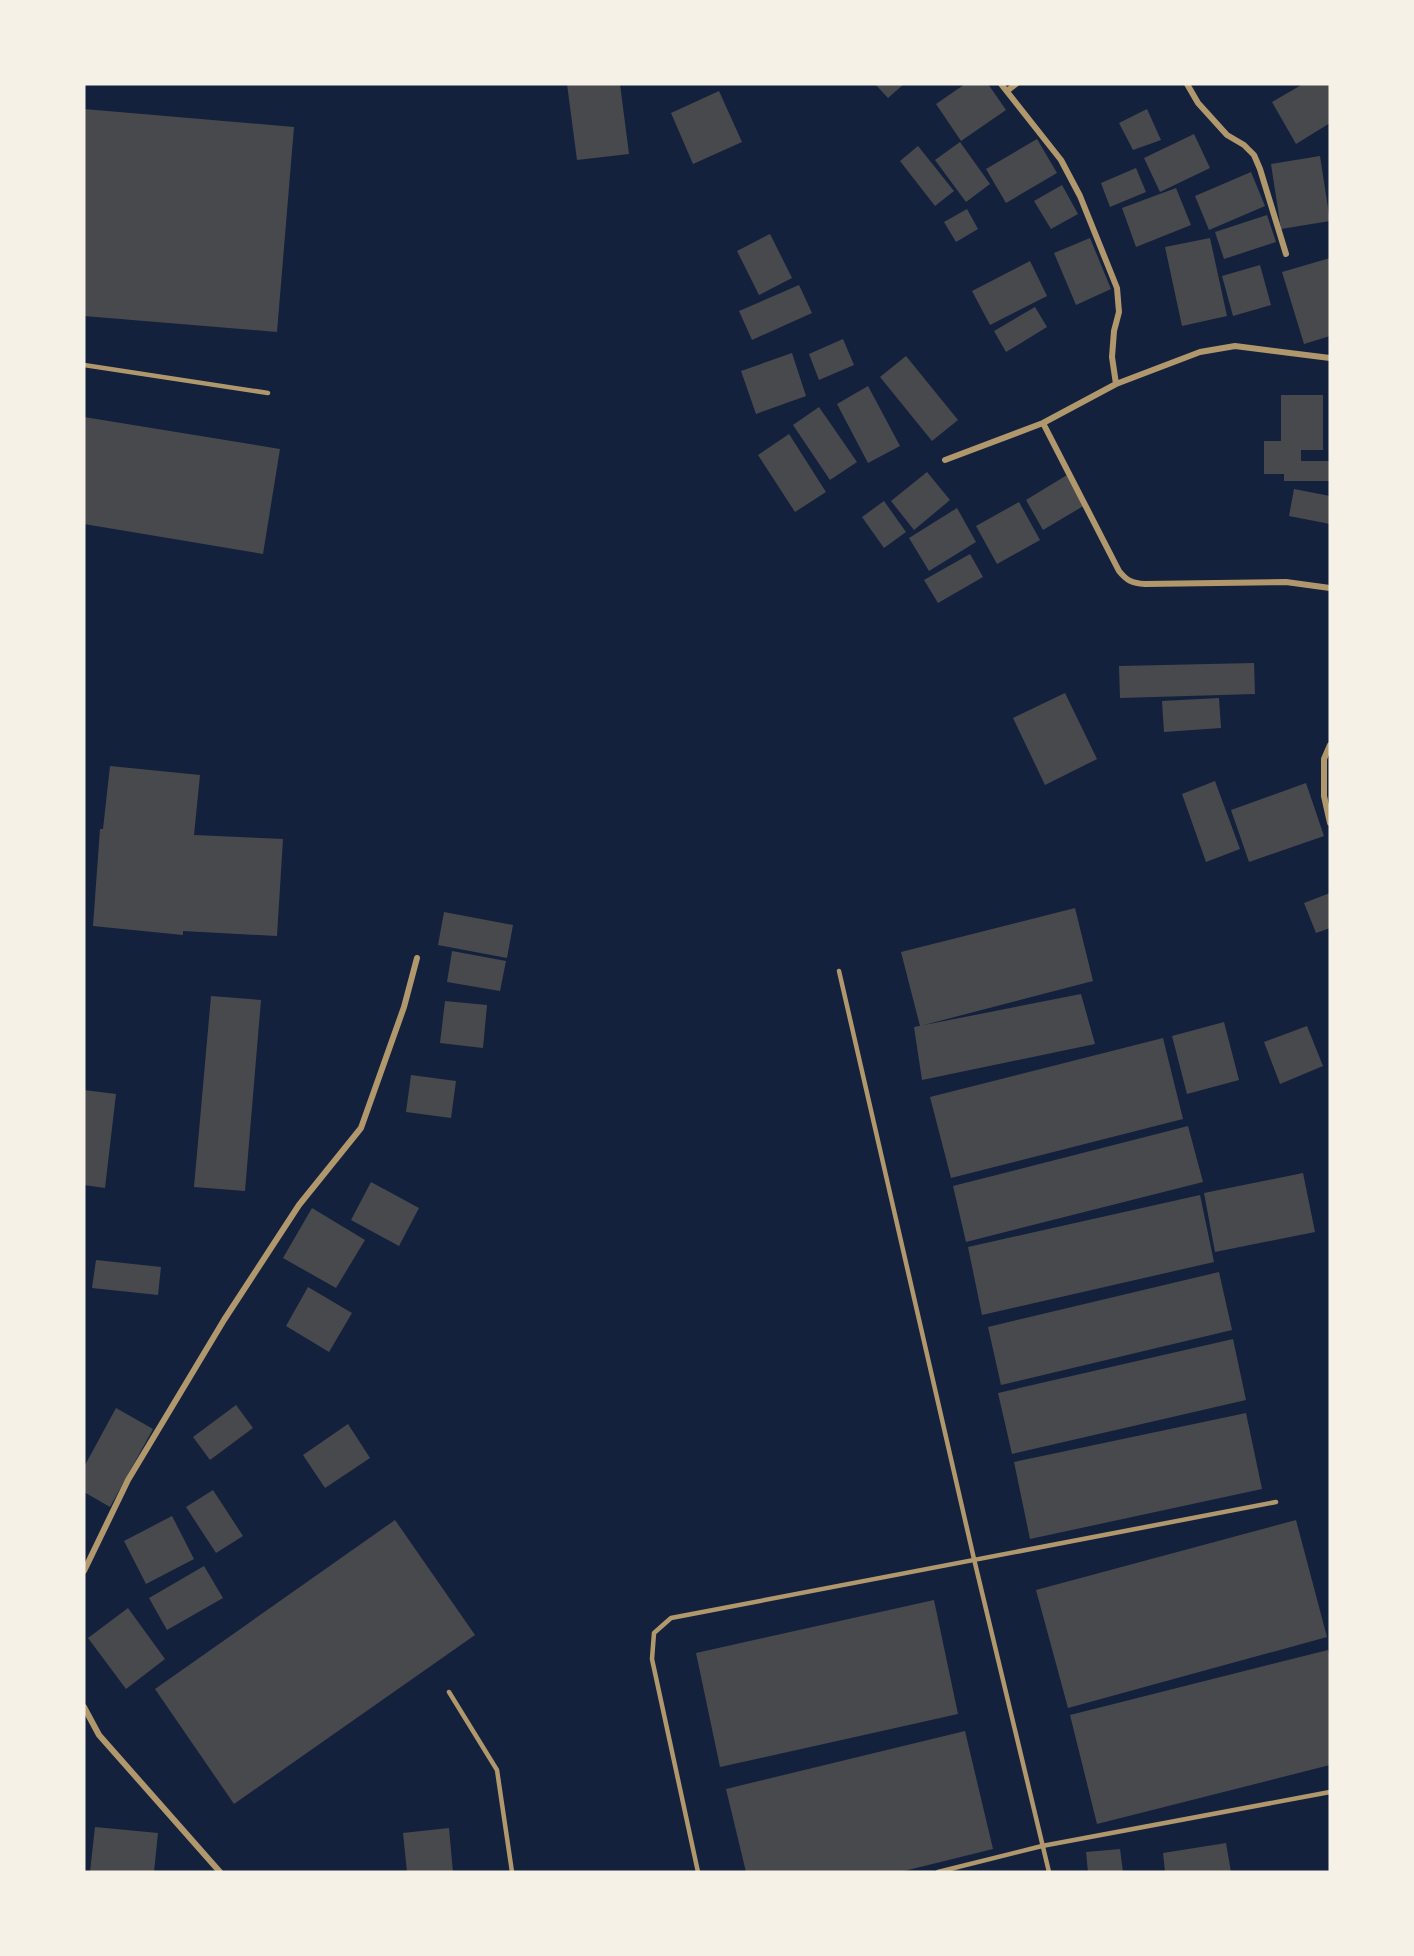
<svg xmlns="http://www.w3.org/2000/svg" width="1414" height="1956" viewBox="0 0 1414 1956" font-family="Spectral,serif">
  <style>
    .building { fill: #48494c }
    .lines { fill: none; stroke-linecap: round; stroke-linejoin: round }
    .service { stroke: #b1986c; stroke-width: 4.5 }
    .minor { stroke: #b1986c; stroke-width: 6 }
  </style>
  <rect width="100%" height="100%" fill="#14213d"/>
  <path class="building" d="M567 84H620L629 154 577 160Z
    M875 84H904L888 98Z
    M965 84H988L1006 110 961 141 936 104Z
    M1303 84H1330V123L1296 144 1272 102Z
    M719 91 742 142 693 164 671 113Z
    M84 109 294 127 277 332 84 316Z
    M1147 109 1161 140 1133 150 1119 123Z
    M1194 134 1210 168 1160 192 1144 158Z
    M1037 139 1057 173 1006 203 986 169Z
    M960 142 990 184 966 202 935 160Z
    M918 146 954 191 935 206 900 161Z
    M1320 156 1330 221 1281 229 1271 164Z
    M1136 168 1146 192 1110 207 1101 183Z
    M1251 172 1265 206 1209 230 1195 196Z
    M1062 185 1078 214 1051 229 1034 201Z
    M1176 188 1191 225 1136 247 1122 208Z
    M967 209 978 229 956 242 944 222Z
    M1267 215 1276 242 1224 259 1215 232Z
    M770 234 792 278 759 295 737 251Z
    M1090 238 1111 289 1076 305 1054 253Z
    M1210 238 1227 316 1182 326 1165 247Z
    M1330 258V336L1304 344 1282 272Z
    M1030 261 1047 296 990 325 972 291Z
    M1260 265 1271 305 1233 316 1222 276Z
    M799 285 812 313 752 340 739 311Z
    M1035 307 1047 327 1006 352 994 331Z
    M843 339 854 365 819 380 809 354Z
    M792 353 806 396 756 414 741 371Z
    M906 356 958 420 932 441 880 377Z
    M868 386 900 446 868 463 837 404Z
    M1281 395H1323V450H1301V461H1329V481H1284V474H1264V441H1281Z
    M819 407 857 462 830 480 793 425Z
    M84 417 280 449 263 554 84 524Z
    M789 434 826 492 795 512 758 455Z
    M927 472 950 500 914 530 891 501Z
    M1067 475 1085 505 1043 530 1026 500Z
    M1294 489 1330 496V524L1289 516Z
    M884 501 906 532 884 548 862 517Z
    M1019 502 1040 540 997 564 976 526Z
    M957 508 976 542 929 571 909 538Z
    M970 554 983 577 938 603 924 580Z
    M1254 663 1255 694 1120 698 1119 666Z
    M1065 693 1097 759 1045 785 1013 718Z
    M1219 698 1221 728 1164 732 1162 701Z
    M110 766 200 775 194 835 283 839 277 936 183 931V935L93 926 100 829H103Z
    M1215 781 1240 849 1206 862 1182 794Z
    M1306 783 1324 836 1249 862 1231 810Z
    M1330 893V928L1316 933 1304 903Z
    M1075 908 1093 981 920 1026 901 952Z
    M444 912 513 925 507 958 438 945Z
    M452 951 506 961 500 991 447 982Z
    M1081 994 1095 1044 922 1080 914 1027Z
    M211 996 261 1000 245 1191 194 1187Z
    M445 1001 487 1005 483 1048 440 1043Z
    M1224 1022 1239 1080 1187 1094 1172 1036Z
    M1307 1026 1323 1066 1280 1084 1264 1042Z
    M1163 1038 1183 1119 951 1178 930 1097Z
    M411 1075 456 1081 451 1118 406 1112Z
    M84 1090 116 1094 105 1188 84 1185Z
    M1188 1126 1203 1182 966 1242 953 1186Z
    M1303 1173 1315 1232 1215 1252 1204 1193Z
    M371 1182 419 1208 399 1246 351 1220Z
    M1200 1195 1214 1262 982 1315 968 1247Z
    M312 1208 365 1240 336 1288 283 1258Z
    M96 1260 161 1267 158 1295 92 1288Z
    M1219 1272 1232 1330 1001 1385 988 1327Z
    M308 1287 352 1313 329 1352 286 1326Z
    M1233 1339 1246 1400 1012 1454 998 1393Z
    M236 1405 253 1428 210 1460 193 1437Z
    M116 1408 153 1429 110 1507 84 1492V1467Z
    M1246 1413 1262 1489 1030 1539 1014 1462Z
    M348 1424 370 1458 325 1488 303 1455Z
    M213 1490 243 1536 216 1553 186 1507Z
    M172 1516 194 1559 146 1584 124 1541Z
    M395 1520 475 1635 234 1804 155 1689Z
    M1296 1520 1327 1637 1068 1708 1036 1590Z
    M204 1566 223 1598 167 1630 149 1598Z
    M934 1600 958 1714 720 1767 696 1653Z
    M128 1608 165 1659 126 1689 88 1638Z
    M1328 1650 1330 1658V1765L1097 1824 1070 1715Z
    M965 1731 993 1849 900 1872H746L726 1789Z
    M95 1827 158 1833 154 1872H90Z
    M449 1828 453 1872H407L403 1833Z
    M1226 1843 1231 1872H1165L1163 1853Z
    M1120 1849 1123 1872H1088L1086 1852Z"/>
  <g class="lines">
    <path class="service" d="M84 365 268 393
      M839 971 974 1559 1049 1872
      M449 1692 497 1770 512 1872
      M698 1872 652 1659 654 1633 671 1618 1276 1502
      M938 1872 1042 1846 1330 1792"/>
    <path class="minor" d="M1001 84 1061 160 1080 196 1117 288 1119 312 1114 331 1112 357 1116 384
      M1187 84 1198 103 1227 135 1244 145 1254 155 1260 169 1286 254
      M1007 91 1016 84
      M1043 423 1119 571C1127 581 1132 583 1145 584L1286 582 1330 588
      M945 460 1043 423 1116 384 1200 352 1235 346 1330 358
      M1330 745 1324 759V796L1330 823
      M84 1571 128 1480 224 1320 299 1205 361 1128 404 1007 417 958
      M84 1707 99 1735 220 1872"/>
  </g>
  <rect width="1414" height="1956" fill="none" stroke="#f6f1e7" stroke-width="171"/>
</svg>
